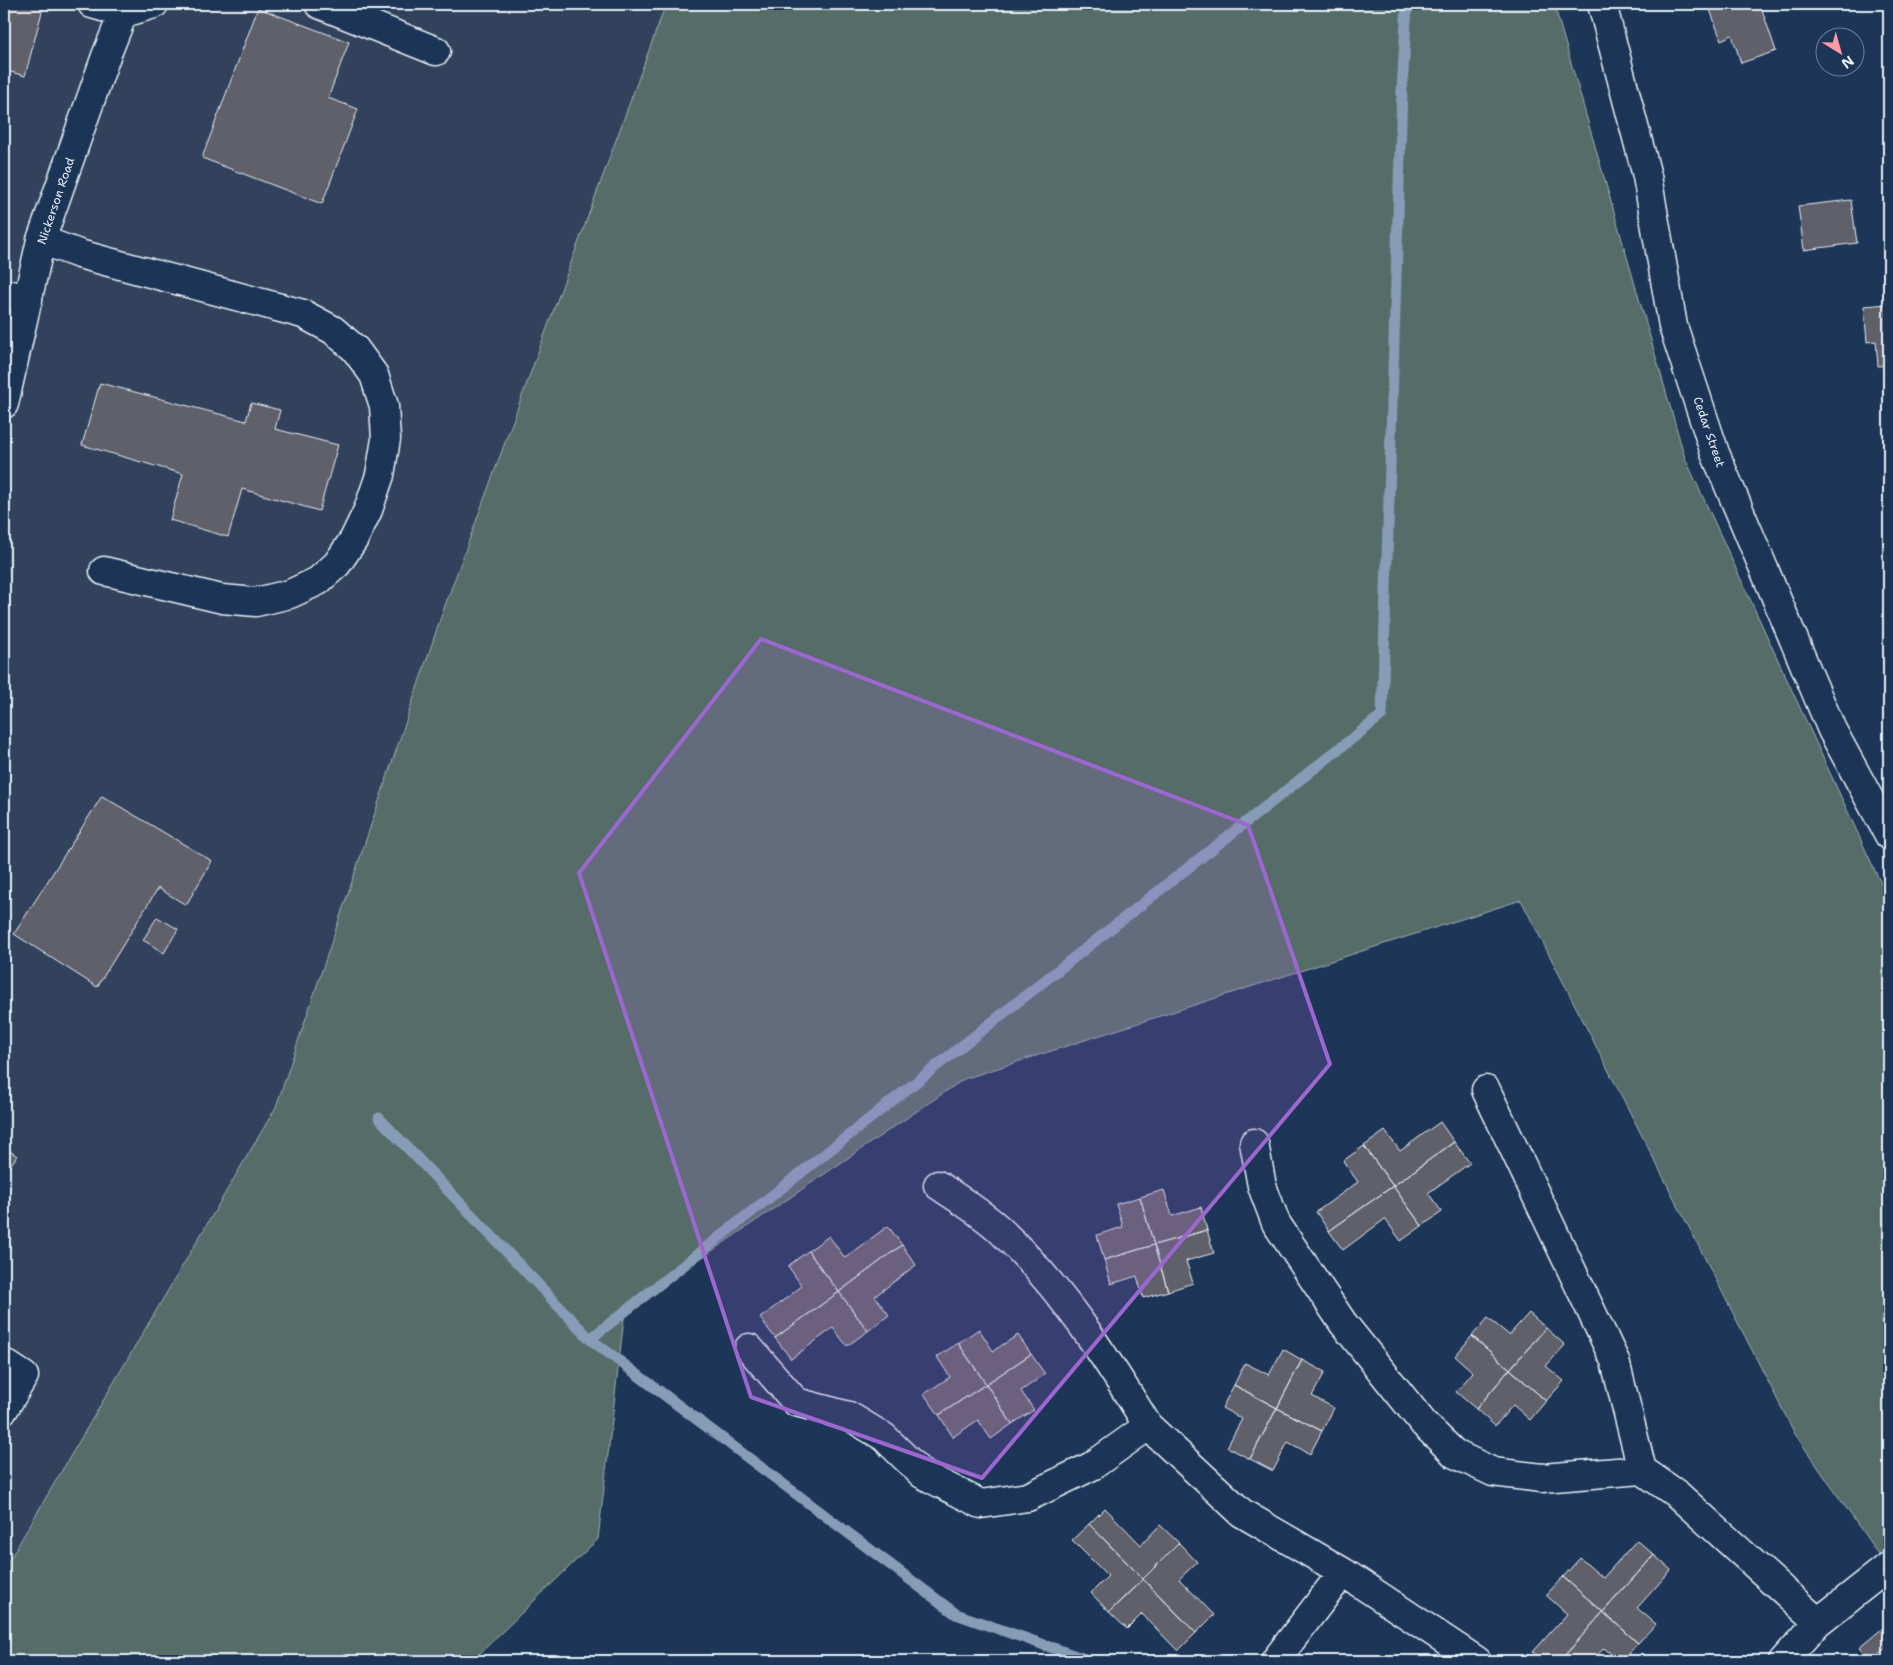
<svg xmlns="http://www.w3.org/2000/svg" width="1893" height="1665" viewBox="0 0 1893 1665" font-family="'Shantell Sans',sans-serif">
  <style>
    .built { fill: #31425d }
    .green { fill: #576c67; stroke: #a0aeb0 }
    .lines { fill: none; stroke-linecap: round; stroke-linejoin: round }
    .stream { stroke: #879db7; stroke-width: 11 }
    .building { fill: #61606b; stroke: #e8f1f8 }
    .minor-casing { stroke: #e8f1f8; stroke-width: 31 }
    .minor { stroke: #1d3557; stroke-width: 28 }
    .marked { fill: #9c67d0; fill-opacity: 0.2; stroke: #9c67d0; stroke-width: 4; stroke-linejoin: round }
    .labels { text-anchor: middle; stroke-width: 4.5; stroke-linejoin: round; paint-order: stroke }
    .street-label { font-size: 12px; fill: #e8f1f8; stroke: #1d3557 }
  </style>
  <rect width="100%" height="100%" fill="#1d3557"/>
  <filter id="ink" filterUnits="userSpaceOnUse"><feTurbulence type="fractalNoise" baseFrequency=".02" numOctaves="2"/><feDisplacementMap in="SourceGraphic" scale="10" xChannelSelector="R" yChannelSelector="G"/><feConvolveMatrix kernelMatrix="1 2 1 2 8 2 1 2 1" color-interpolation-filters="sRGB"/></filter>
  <g filter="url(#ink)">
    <path class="built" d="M4 4H669L276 1107 4 1569Z"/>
    <path class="green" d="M666 4H1554L1685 458 1889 901V1570L1795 1434 1521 900 964 1079 625 1310 598 1539 472 1661H4V1569L276 1107 442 614Z"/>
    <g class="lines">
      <path class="stream" d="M379 1118 590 1339 956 1614 1090 1661
        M590 1339 1382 715 1402 91 1407 4"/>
    </g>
    <path class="building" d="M4 4H44L25 76 4 70Z
      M1708 4H1760L1776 51 1741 63 1732 35 1721 40Z
      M258 8 349 42 328 98 358 109 322 204 202 158Z
      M1851 200 1857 243 1804 250 1798 206Z
      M1889 304V365L1878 366 1876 341 1867 342 1864 306Z
      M100 383 246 421 251 403 280 410 275 429 338 445 319 511 242 489 228 537 170 520 183 474 82 445Z
      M102 796 212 861 186 905 158 888 97 987 14 934Z
      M157 917 178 929 164 953 143 940Z
      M1440 1122 1454 1142 1393 1186 1364 1146 1385 1131 1400 1151Z
      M1454 1142 1470 1163 1428 1193 1442 1212 1422 1226 1393 1186Z
      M1364 1146 1393 1186 1329 1231 1316 1212 1358 1182 1343 1161Z
      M4 1147 17 1156 4 1174Z
      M1393 1186 1422 1226 1401 1241 1385 1219 1343 1250 1329 1231Z
      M1164 1190 1172 1216 1201 1207 1207 1230 1154 1245 1140 1197Z
      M1140 1197 1154 1245 1104 1260 1097 1235 1123 1227 1116 1204Z
      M888 1226 902 1245 839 1292 808 1251 829 1236 845 1258Z
      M1207 1230 1214 1253 1186 1261 1193 1283 1168 1291 1154 1245Z
      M902 1245 916 1265 875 1296 889 1315 868 1331 839 1292Z
      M1154 1245 1168 1291 1143 1298 1137 1276 1111 1284 1104 1260Z
      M808 1251 839 1292 775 1338 760 1318 802 1286 788 1266Z
      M839 1292 868 1331 847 1346 833 1328 791 1359 775 1338Z
      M1529 1313 1546 1328 1510 1369 1472 1336 1488 1318 1509 1335Z
      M1546 1328 1565 1345 1546 1366 1564 1381 1546 1401 1510 1369Z
      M979 1329 993 1351 1018 1335 1031 1354 986 1384 958 1343Z
      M1472 1336 1510 1369 1476 1409 1456 1392 1473 1372 1455 1356Z
      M958 1343 986 1384 939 1415 924 1394 950 1377 937 1357Z
      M1283 1349 1302 1360 1277 1408 1234 1385 1245 1363 1269 1375Z
      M1031 1354 1045 1374 1021 1391 1034 1410 1012 1424 986 1384Z
      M1302 1360 1325 1372 1312 1396 1334 1408 1322 1431 1277 1408Z
      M1510 1369 1546 1401 1530 1420 1513 1405 1495 1426 1476 1409Z
      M986 1384 1012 1424 991 1439 978 1420 953 1437 939 1415Z
      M1234 1385 1277 1408 1250 1459 1227 1447 1242 1419 1222 1408Z
      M1277 1408 1322 1431 1310 1454 1288 1442 1273 1471 1250 1459Z
      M1105 1508 1141 1545 1160 1525 1179 1543 1143 1579 1089 1524Z
      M1089 1524 1143 1579 1109 1612 1091 1593 1108 1576 1072 1540Z
      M1637 1540 1654 1555 1603 1612 1563 1577 1580 1558 1603 1578Z
      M1179 1543 1197 1562 1179 1579 1214 1615 1196 1633 1143 1579Z
      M1654 1555 1671 1570 1637 1608 1656 1624 1638 1643 1603 1612Z
      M1563 1577 1603 1612 1560 1661H1543L1533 1652 1567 1614 1546 1595Z
      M1143 1579 1196 1633 1178 1651 1142 1614 1127 1629 1109 1612Z
      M1603 1612 1638 1643 1622 1661H1620L1604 1648 1592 1661H1560Z
      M1883 1628 1889 1636V1646L1871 1661 1859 1648Z"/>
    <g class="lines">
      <g class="minor-casing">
        <path id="minor" d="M92 4 124 13 154 4
          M319 4 436 51
          M1602 4 1647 176 1673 326 1715 453 1832 730 1889 835
          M41 240 79 254 303 314 333 330 355 349 374 375 384 406 386 439 380 475 368 510 354 539 337 564 318 581 290 594 256 602 222 599 104 571
          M4 293 28 300
          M4 404 41 240 106 56 127 4
          M1486 1090 1615 1361 1642 1470
          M1254 1143 1262 1186 1276 1223 1343 1323 1424 1424 1455 1454 1493 1472 1542 1478 1642 1470 1678 1495 1818 1622
          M938 1185C958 1199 982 1213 1000 1230 1060 1286 1106 1357 1148 1426
          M749 1348 796 1402 849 1416 884 1437 922 1474 981 1504 1028 1497 1092 1466 1148 1426 1242 1513 1343 1572 1477 1661
          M4 1363 24 1376 4 1409
          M1275 1661 1343 1572
          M1783 1661 1818 1622 1889 1566"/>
      </g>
      <use href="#minor" class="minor"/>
    </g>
  </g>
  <path class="marked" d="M761 639 1248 825 1330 1064 982 1478 751 1397 579 873Z"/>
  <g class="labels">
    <g class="street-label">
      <text transform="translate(56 201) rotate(-71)" y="4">Nickerson Road</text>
      <text transform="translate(1709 432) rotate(71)" y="4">Cedar Street</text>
    </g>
  </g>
  <rect width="1893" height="1665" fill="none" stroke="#1d3557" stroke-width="20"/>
  <rect x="10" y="10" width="1873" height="1645" fill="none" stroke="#e8f1f8" stroke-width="2" filter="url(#ink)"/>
  <g transform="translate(1840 52) rotate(143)"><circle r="24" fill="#1d3557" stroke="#6e8097"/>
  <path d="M0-4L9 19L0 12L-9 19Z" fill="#ff9aa2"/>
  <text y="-8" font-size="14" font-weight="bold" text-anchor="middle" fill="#e8f1f8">N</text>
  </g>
</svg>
